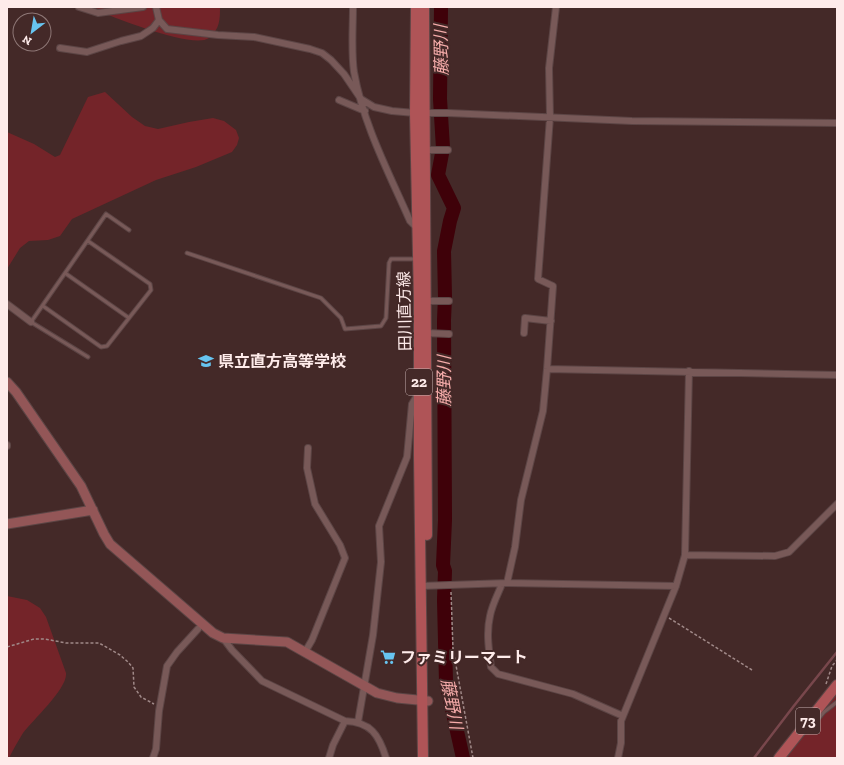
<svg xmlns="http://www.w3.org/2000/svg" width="844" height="765" viewBox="0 0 844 765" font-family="'Zilla Slab','Noto Sans JP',serif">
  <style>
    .green { fill: #742429 }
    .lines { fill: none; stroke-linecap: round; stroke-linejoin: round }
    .stream { stroke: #78474c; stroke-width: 2.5 }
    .river { stroke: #3f0109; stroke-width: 14 }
    .lane-casing { stroke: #5c4545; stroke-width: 5 }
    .street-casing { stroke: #5c4545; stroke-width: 8 }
    .secondary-casing { stroke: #5c4545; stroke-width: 11 }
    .primary-casing { stroke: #5c4545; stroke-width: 12 }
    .path { stroke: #a08988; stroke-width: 1.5; stroke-dasharray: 3 2; stroke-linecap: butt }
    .lane { stroke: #785958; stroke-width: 3 }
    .street { stroke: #785958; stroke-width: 6 }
    .secondary { stroke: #935657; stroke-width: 9 }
    .primary { stroke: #af5457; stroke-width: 10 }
    .labels { text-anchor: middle; stroke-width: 4; stroke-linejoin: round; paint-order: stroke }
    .shield { fill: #442928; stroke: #c6b1b0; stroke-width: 1 }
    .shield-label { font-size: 15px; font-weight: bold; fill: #feebea }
    .street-label { font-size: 16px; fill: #feebea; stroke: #442928 }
    .poi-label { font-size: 16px; font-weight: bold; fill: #feebea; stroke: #442928; text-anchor: start }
    .water-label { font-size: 17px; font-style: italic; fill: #f6acaa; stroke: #442928 }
  </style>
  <rect width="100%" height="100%" fill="#442928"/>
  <path class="green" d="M95 7H220C220 19 220 29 209 38 194 49 121 20 103 13Z
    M105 92 132 117 145 126 158 129 189 122 213 118 224 121 236 130 239 138 237 145 232 152 196 167 156 180 72 219 60 236 48 240 29 241 20 248 7 269V132L34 144 55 157 60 155 88 97Z
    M7 596 27 600 40 608 46 617 66 673C68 688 33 720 23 733 18 741 13 750 9 758H7Z
    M837 692V758H785Z"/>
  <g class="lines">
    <path class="stream" d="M754 758 793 707 837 652"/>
    <path class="river" d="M441 7 440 99 443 148 438 175 454 208 450 221 444 251 445 297 444 320 445 520 443 565 445 571 444 600 446 682 463 758"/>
    <g class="lane-casing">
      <path id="lane" d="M187 253 321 298 341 318 345 329 381 326 386 318 389 263 391 259H416
        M65 273 129 318
        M43 306 101 347 107 346 151 290 150 284 88 241
        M88 357 31 322 106 214 129 230
        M806 729H810L824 712 837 702"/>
    </g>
    <g class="street-casing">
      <path id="street" d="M79 7 98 13 143 7
        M156 7 159 20 167 29 218 35 254 37 310 49 322 53 331 60 344 74 361 99 374 107 392 111 415 113H448L632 121 837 123
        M353 7C353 28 351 51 354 72 363 124 389 173 410 221L417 228
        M60 48 87 52 121 41 141 36 153 28 159 20
        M339 100 365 111
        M426 150H448
        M426 301H449
        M7 304 31 322
        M426 333 449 334
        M524 333 525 318 551 321
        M547 369 837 375
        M7 445V446
        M685 555 775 556 789 552 837 504
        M507 583 515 547 521 500 543 411 547 369 553 286 538 279 550 117 549 68 556 7
        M502 584C498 594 492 605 490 616 486 633 489 650 491 667L498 674 573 694 623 716
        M421 586 507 583 676 586
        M223 638 232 650 262 681 345 721C371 722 379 735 386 758
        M305 652 312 640 345 558 340 545 315 504 307 468 308 448
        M358 722 373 635 381 562 379 526 407 457 412 404 418 394
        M153 758 156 749 159 711 167 666 177 652 198 629
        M329 758 333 745 345 721
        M618 758 621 743V721L676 586 685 555 689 371"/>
    </g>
    <g class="secondary-casing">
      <path id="secondary" d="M7 382 16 392 81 486 104 534 110 544 213 633 223 638 287 642 377 693 397 698 428 701
        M7 524 93 510"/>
    </g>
    <g class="primary-casing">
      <path id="primary" d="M416 7 415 113 419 302V456L423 758
        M424 7 427 535
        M779 758 837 685"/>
    </g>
    <path class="path" d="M451 592 453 649 473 758
      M669 618 752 670
      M7 647 34 639H45L66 643H99L120 655 128 662 133 668 134 687 141 697 154 704
      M826 684 832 666 837 660"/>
    <use href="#lane" class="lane"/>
    <use href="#street" class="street"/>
    <use href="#secondary" class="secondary"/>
    <use href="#primary" class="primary"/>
  </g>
  <defs>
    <g id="school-bare" transform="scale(1.2)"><path d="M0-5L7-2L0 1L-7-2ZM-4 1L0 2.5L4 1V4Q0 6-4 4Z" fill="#67c4f0" stroke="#442928" stroke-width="2.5" paint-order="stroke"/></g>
    <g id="supermarket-bare" transform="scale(1.2)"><path d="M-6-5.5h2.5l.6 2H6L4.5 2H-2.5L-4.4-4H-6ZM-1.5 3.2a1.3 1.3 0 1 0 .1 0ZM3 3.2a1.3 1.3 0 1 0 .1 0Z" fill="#67c4f0" stroke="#442928" stroke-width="2.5" paint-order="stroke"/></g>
  </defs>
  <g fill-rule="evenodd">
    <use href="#school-bare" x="206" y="361"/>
    <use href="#supermarket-bare" x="388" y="657"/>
  </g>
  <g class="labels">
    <g class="shield">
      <rect x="406" y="369" width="26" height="26" rx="3"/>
      <rect x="796" y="708" width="24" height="26" rx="3"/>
    </g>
    <g class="shield-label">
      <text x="419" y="387">22</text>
      <text x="808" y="726">73</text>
    </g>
    <g class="street-label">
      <text transform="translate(404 311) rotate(-91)" y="6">田川直方線</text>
    </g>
    <g class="poi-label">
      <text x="218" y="367">県立直方高等学校</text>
      <text x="400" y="663">ファミリーマート</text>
    </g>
    <g class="water-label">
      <text transform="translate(441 50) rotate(-91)" y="6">藤野川</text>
      <text transform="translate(444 381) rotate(-90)" y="6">藤野川</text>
      <text transform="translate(452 704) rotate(79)" y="6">藤野川</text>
    </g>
  </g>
  <rect width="844" height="765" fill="none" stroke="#feebea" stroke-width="16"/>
  <g transform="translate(32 32) rotate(211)"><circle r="19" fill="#442928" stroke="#8e7776"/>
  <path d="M0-3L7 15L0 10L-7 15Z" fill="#67c4f0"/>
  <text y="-6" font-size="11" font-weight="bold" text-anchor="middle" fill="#feebea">N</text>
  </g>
</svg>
